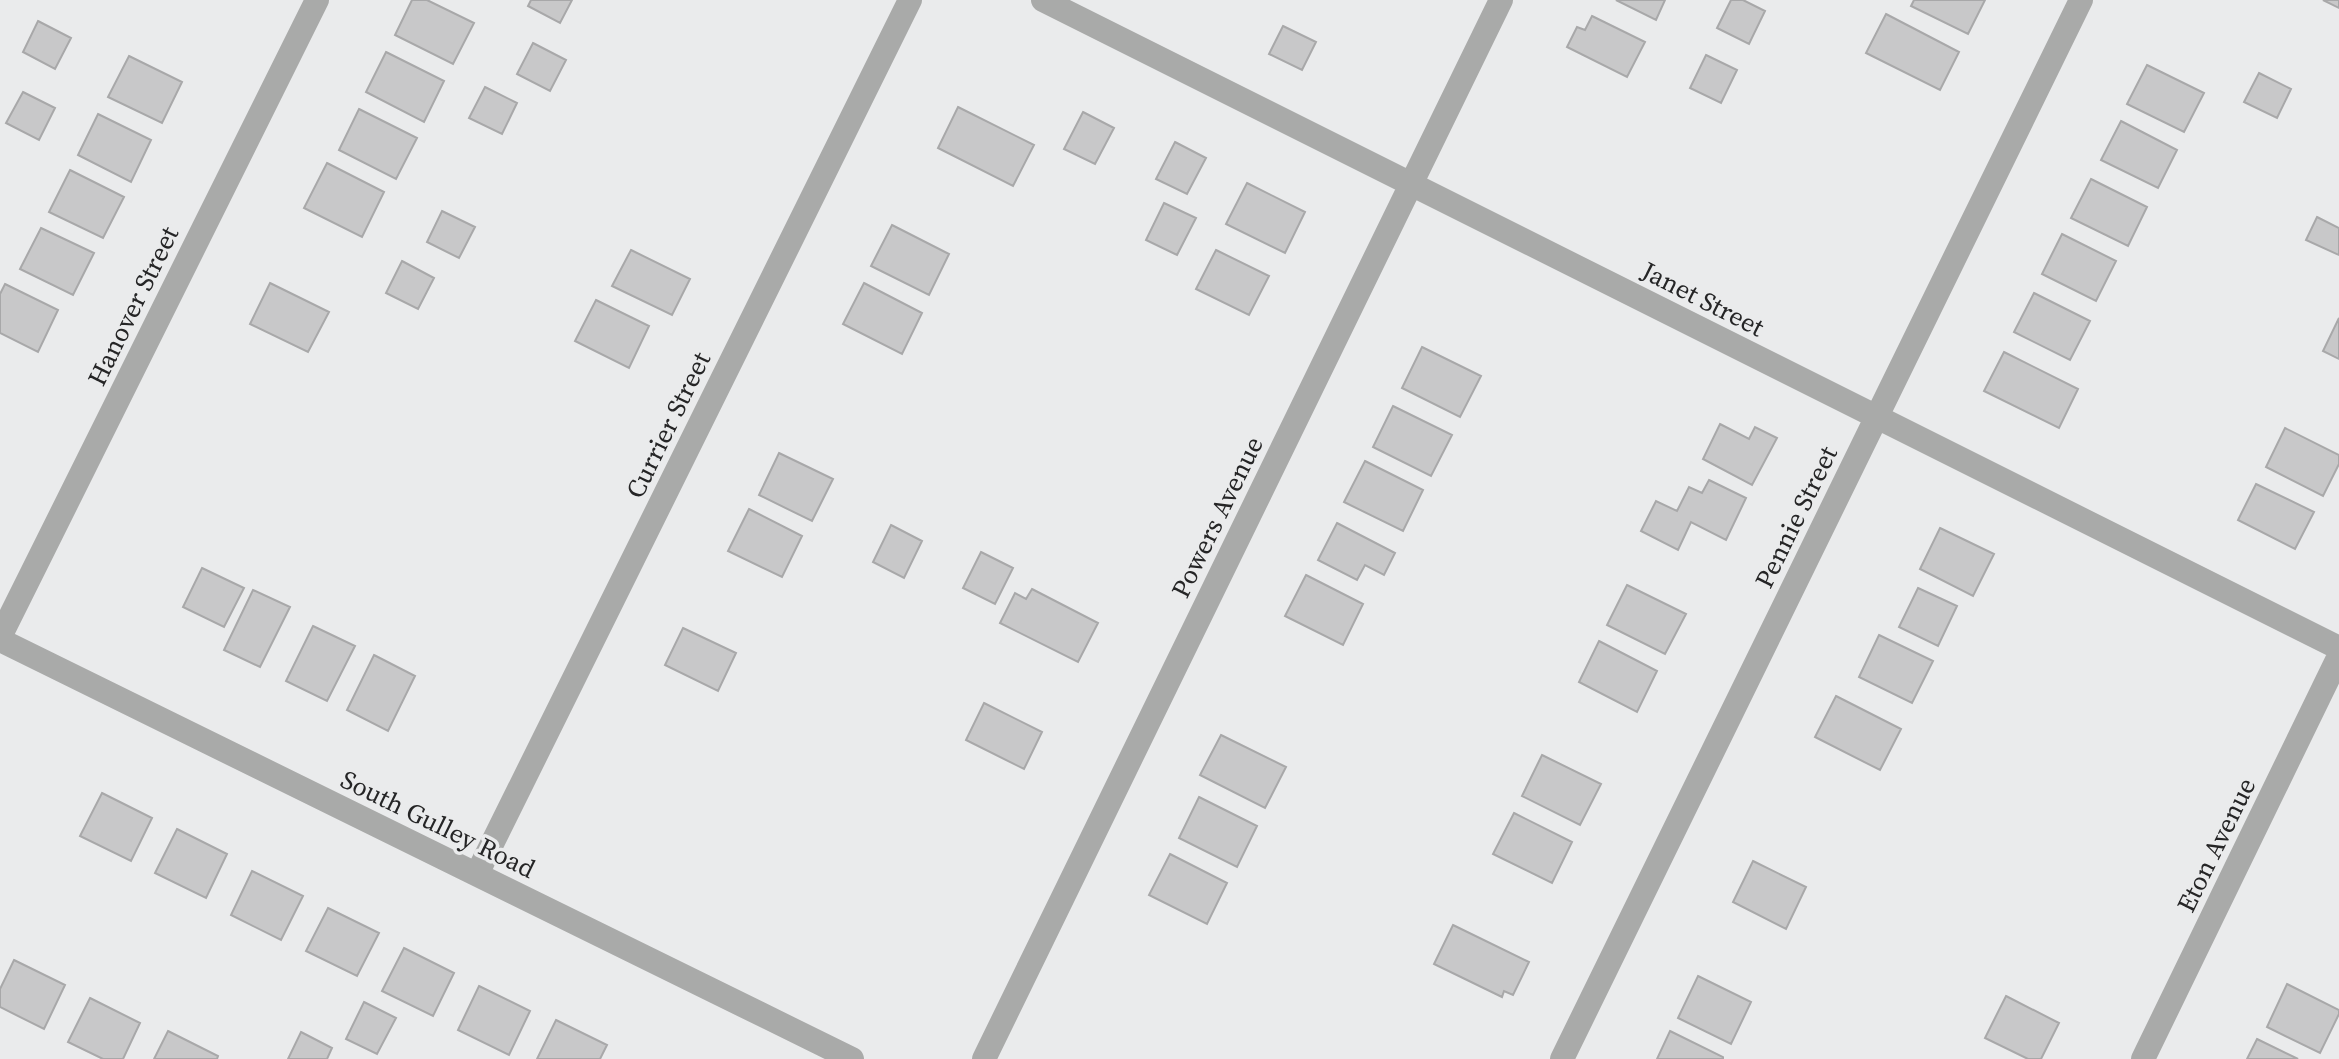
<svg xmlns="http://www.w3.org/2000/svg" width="2339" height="1059" viewBox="0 0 2339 1059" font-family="'Source Serif 4',serif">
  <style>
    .building { fill: #c8c8c9; stroke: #a8a8a9; stroke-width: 2 }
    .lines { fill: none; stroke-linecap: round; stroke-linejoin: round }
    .minor { stroke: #a9aaa9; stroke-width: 24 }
    .labels { text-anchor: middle; stroke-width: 7; stroke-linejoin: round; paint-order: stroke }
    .street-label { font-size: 26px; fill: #252526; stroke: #eaebec }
  </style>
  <rect width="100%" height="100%" fill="#eaebec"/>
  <path class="building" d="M412 0H427L474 23 453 64 395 35Z
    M531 0H572L560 23 528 6Z
    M1616 0H1665L1656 20Z
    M1731 0H1743L1765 11 1749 44 1717 28Z
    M1914 0H1985L1968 34 1911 6Z
    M2323 0H2339V8Z
    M1886 14 1959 52 1940 90 1866 53Z
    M1592 16 1645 42 1627 77 1567 47 1577 27 1585 30Z
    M38 21 71 38 55 69 23 52Z
    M1283 26 1316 42 1302 70 1269 54Z
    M533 43 566 60 550 91 517 74Z
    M386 52 444 81 424 122 366 92Z
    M1706 55 1737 70 1721 103 1690 88Z
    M129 56 182 82 162 123 108 97Z
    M2147 65 2204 93 2184 132 2127 104Z
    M2259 73 2291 89 2277 118 2244 102Z
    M485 87 517 103 502 134 469 118Z
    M23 92 55 108 39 140 6 123Z
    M958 107 1034 145 1013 186 938 148Z
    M359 109 417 138 396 179 339 150Z
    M1083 112 1114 128 1095 164 1064 149Z
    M98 114 151 140 131 182 78 155Z
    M2121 121 2177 150 2158 188 2101 160Z
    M1175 142 1206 158 1187 194 1156 179Z
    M327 163 384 192 362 237 304 208Z
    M70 170 124 197 103 238 49 212Z
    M2091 179 2147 207 2128 246 2071 218Z
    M1247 183 1305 212 1285 253 1226 224Z
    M1164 203 1196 218 1177 255 1146 240Z
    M442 211 475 227 459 258 427 242Z
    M2317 217 2339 228V255L2306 240Z
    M892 225 949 254 929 295 871 266Z
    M41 228 94 253 73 295 20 269Z
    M2062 234 2116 261 2096 301 2042 274Z
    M631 250 690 279 672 315 612 286Z
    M1216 250 1269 276 1249 315 1196 289Z
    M402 261 434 278 418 309 386 293Z
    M270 283 329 312 308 352 250 324Z
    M864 283 922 313 902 354 843 324Z
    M5 284 58 310 38 352 0 333V294Z
    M2034 293 2090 321 2070 360 2014 332Z
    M596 300 649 326 629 368 575 341Z
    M2339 318V359L2323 351Z
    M1422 347 1481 376 1460 417 1402 388Z
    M2004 352 2078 389 2059 428 1984 391Z
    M1393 406 1452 435 1431 476 1373 447Z
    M1720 424 1749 439 1755 427 1777 438 1752 485 1703 459Z
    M2285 428 2339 455V464L2323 496 2266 467Z
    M779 453 833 479 812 521 759 495Z
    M1365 461 1423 490 1403 531 1344 502Z
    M1709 480 1746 498 1726 540 1691 522 1678 550 1641 531 1656 501 1677 511 1689 487 1702 493Z
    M2256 484 2314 512 2295 549 2238 520Z
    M749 509 802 536 782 577 728 551Z
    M1337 523 1395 553 1384 575 1365 565 1357 580 1318 560Z
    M891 525 922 541 904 578 873 562Z
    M1940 528 1994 554 1973 596 1920 569Z
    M981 552 1013 568 995 604 963 588Z
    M202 568 244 588 224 627 183 607Z
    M1306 575 1363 604 1343 645 1285 616Z
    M1627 585 1686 614 1665 654 1607 625Z
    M1918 588 1957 606 1938 646 1899 627Z
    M1032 589 1098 623 1078 662 1000 623 1015 593 1026 599Z
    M253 590 290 607 260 667 224 650Z
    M313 626 355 646 327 701 286 681Z
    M683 628 736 653 718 691 665 665Z
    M1879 635 1933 661 1912 703 1859 677Z
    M1599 641 1657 671 1637 712 1579 682Z
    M374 655 415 676 388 731 347 710Z
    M1836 696 1901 729 1880 770 1815 737Z
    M984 703 1042 732 1024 769 966 740Z
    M1221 735 1286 767 1265 808 1200 775Z
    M1542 755 1601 784 1580 825 1522 796Z
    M102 793 152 818 131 861 80 836Z
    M1199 797 1257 826 1237 867 1179 838Z
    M1514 813 1572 842 1552 883 1493 854Z
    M177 829 227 854 206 898 155 873Z
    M1170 854 1227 883 1207 924 1149 895Z
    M1753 861 1806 887 1786 929 1733 902Z
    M252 871 303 896 281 940 231 915Z
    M328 908 379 933 357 976 306 951Z
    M1453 925 1529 962 1513 995 1504 991 1502 997 1434 964Z
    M404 948 454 973 433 1016 382 991Z
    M14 960 65 985 44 1029 0 1007V989Z
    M1698 976 1751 1002 1731 1044 1678 1018Z
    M2287 984 2339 1010V1014L2320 1053 2267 1027Z
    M479 986 530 1011 509 1055 458 1030Z
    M2006 996 2059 1023 2041 1059H2028L1985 1038Z
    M90 998 140 1023 123 1059H103L68 1042Z
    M364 1002 396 1018 377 1054 346 1039Z
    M556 1020 607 1045 600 1059H537Z
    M168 1031 218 1056 217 1059H154Z
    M1670 1031 1723 1057V1059H1657Z
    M301 1032 332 1048 327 1059H288Z
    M2257 1039 2298 1059H2247Z"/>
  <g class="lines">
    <path class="minor" d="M1043 0 2339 648
      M0 637 317 0
      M0 640 852 1059
      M477 874 910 0
      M984 1059 1501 0
      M1562 1059 2081 0
      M2143 1059 2339 656"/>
  </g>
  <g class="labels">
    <g class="street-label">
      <text transform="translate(1703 299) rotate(27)" y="9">Janet Street</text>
      <text transform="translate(133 306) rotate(-64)" y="9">Hanover Street</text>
      <text transform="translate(668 425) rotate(-64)" y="9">Currier Street</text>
      <text transform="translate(1217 517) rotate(-64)" y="9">Powers Avenue</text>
      <text transform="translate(1796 517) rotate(-64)" y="9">Pennie Street</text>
      <text transform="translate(438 824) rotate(26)" y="9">South Gulley Road</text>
      <text transform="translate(2216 845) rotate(-64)" y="9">Eton Avenue</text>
    </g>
  </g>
</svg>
